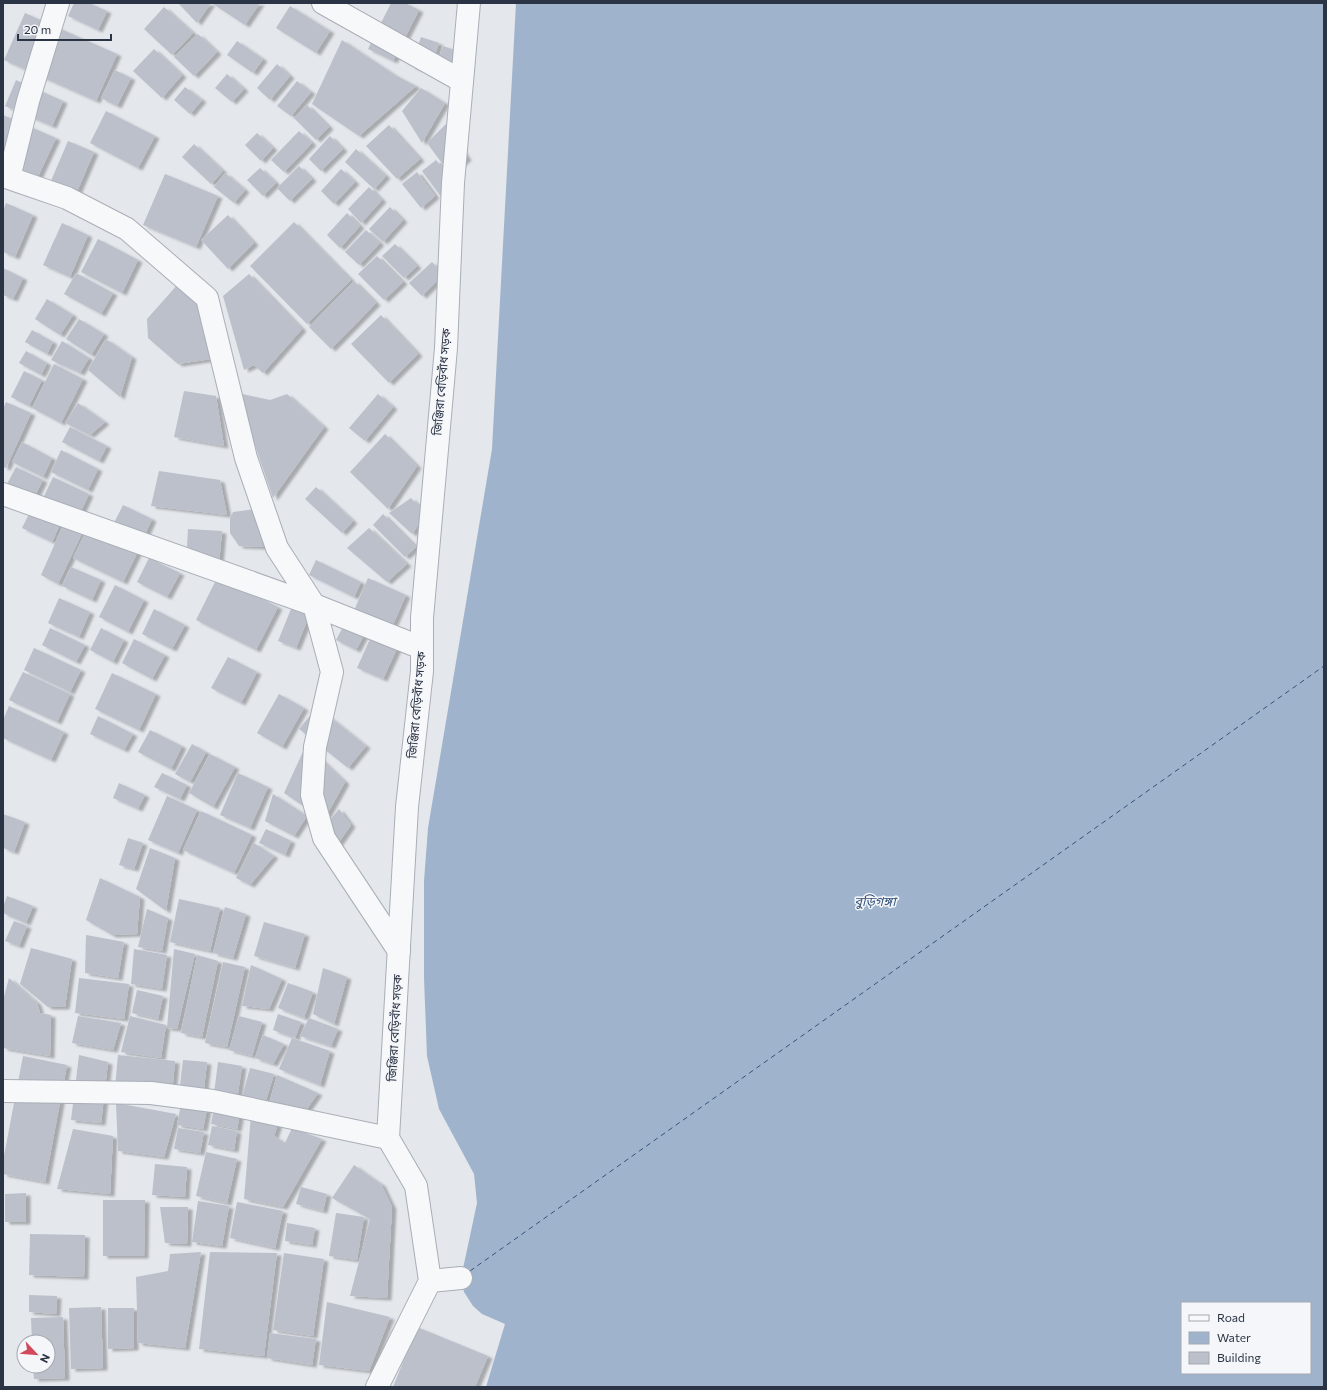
<svg xmlns="http://www.w3.org/2000/svg" width="1327" height="1390" viewBox="0 0 1327 1390" font-family="Commissioner,'Noto Sans Bengali',sans-serif">
  <style>
    .water { fill: #9fb4cc; fill-rule: evenodd }
    .lines { fill: none; stroke-linecap: round; stroke-linejoin: round }
    .ferry { stroke: #34527a; stroke-width: 1; stroke-dasharray: 5 4; stroke-linecap: butt }
    .building { fill: #bbc0ca; filter: url(#shadow) }
    .minor-casing { stroke: #a9aeb7; stroke-width: 24 }
    .tertiary-casing { stroke: #a9aeb7; stroke-width: 24 }
    .minor { stroke: #f7f8fa; stroke-width: 22 }
    .tertiary { stroke: #f7f8fa; stroke-width: 22 }
    .labels { text-anchor: middle; stroke-width: 3; stroke-linejoin: round; paint-order: stroke }
    .street-label { font-size: 12px; fill: #2b3445; stroke: #f4f6f9 }
    .water-label { font-size: 13px; font-style: italic; fill: #34527a; stroke: #f4f6f9 }
  </style>
  <defs>
    <filter id="shadow"><feDropShadow dx="4.5" dy="2.5" stdDeviation="1" flood-color="#0004"/></filter>
  </defs>
  <rect width="100%" height="100%" fill="#e4e7ec"/>
  <path class="water" d="M516 3H1324V1387H486L505 1324 482 1314 473 1306 464 1292 461 1278 477 1203 474 1174 439 1109 427 1056 424 978V881L428 828 492 449ZM1182 1303H1310V1373H1182Z"/>
  <g class="lines">
    <path class="ferry" d="M470 1271 1324 666"/>
  </g>
  <path class="building" d="M74 3H89L107 11 98 30 68 16Z
    M178 3H211L197 23Z
    M213 3H260L245 25 213 4Z
    M391 3H405L419 10 393 61 368 49Z
    M290 6 330 31 316 53 276 28Z
    M164 7 193 33 172 55 144 29Z
    M25 13 117 54 96 101 4 60Z
    M198 34 217 52 194 76 174 57Z
    M421 37 439 43 429 72 411 66Z
    M342 40 395 75 416 86 359 136 312 104Z
    M237 41 263 59 253 73 227 55Z
    M443 46 461 52 451 80 433 74Z
    M154 49 182 75 162 98 133 71Z
    M277 64 290 76 270 100 257 88Z
    M115 70 131 78 117 106 101 98Z
    M227 74 244 89 232 102 215 88Z
    M16 80 63 101 52 126 5 106Z
    M297 81 311 92 291 116 277 106Z
    M185 87 202 100 190 114 174 100Z
    M421 88 445 103 422 143 402 111Z
    M307 105 329 127 316 140 294 118Z
    M106 111 155 136 138 168 90 143Z
    M3 115 56 138 35 183 3 168Z
    M446 124 467 158 450 174 427 143Z
    M389 125 420 159 397 179 366 146Z
    M299 131 312 143 284 172 271 160Z
    M257 133 273 148 261 161 245 145Z
    M330 136 343 149 321 171 309 159Z
    M68 141 94 152 76 194 50 183Z
    M194 144 223 171 211 184 182 157Z
    M356 149 386 176 374 189 345 162Z
    M436 160 457 187 442 198 422 171Z
    M299 166 312 179 290 201 277 188Z
    M260 168 276 183 263 196 247 180Z
    M341 169 355 182 334 204 321 191Z
    M417 172 435 196 421 208 402 184Z
    M225 173 245 190 234 203 214 187Z
    M165 174 218 196 196 247 143 225Z
    M369 187 382 200 361 223 348 209Z
    M6 203 33 215 15 257 3 252V211Z
    M390 207 403 220 383 242 369 229Z
    M347 213 360 226 340 248 327 235Z
    M228 215 254 243 228 269 201 240Z
    M294 222 351 280 307 324 250 266Z
    M62 223 88 235 70 277 43 265Z
    M366 230 380 243 359 265 345 252Z
    M98 239 138 260 122 293 81 272Z
    M395 244 417 266 404 278 382 256Z
    M377 256 403 282 384 300 358 274Z
    M432 262 444 274 422 296 409 283Z
    M3 268 23 278 13 299 3 295Z
    M76 273 113 293 101 314 64 294Z
    M249 274 302 329 263 373 254 365 244 370 223 296Z
    M354 281 376 303 331 349 309 327Z
    M178 284 205 309 211 359 178 364 148 338 147 319Z
    M47 299 73 315 60 335 35 319Z
    M381 315 418 354 389 383 351 344Z
    M79 319 104 334 91 355 66 339Z
    M32 330 53 342 47 354 25 342Z
    M106 339 132 357 120 397 88 370Z
    M62 341 89 358 80 373 51 360Z
    M26 351 47 363 41 375 19 363Z
    M54 364 83 379 61 423 32 408Z
    M24 371 42 380 29 406 11 397Z
    M184 391 216 396 224 446 174 437Z
    M237 393 270 400 287 394 324 427 273 498Z
    M378 394 393 407 365 441 349 428Z
    M6 402 31 413 6 468 3 467V409Z
    M78 403 105 422 90 435 65 423Z
    M70 427 107 446 99 461 62 442Z
    M385 434 417 466 388 509 350 472Z
    M22 442 52 458 43 477 12 462Z
    M61 450 98 469 88 490 51 472Z
    M16 467 43 480 33 500 6 486Z
    M159 471 220 480 227 515 151 506Z
    M53 477 89 494 76 522 40 505Z
    M316 487 353 521 342 533 305 499Z
    M411 498 426 514 412 534 389 513Z
    M123 505 152 519 143 539 113 525Z
    M32 508 61 522 52 542 22 528Z
    M255 509 265 547 239 546 230 533V518L233 512Z
    M383 514 416 547 405 557 373 525Z
    M64 523 83 531 58 584 41 575Z
    M88 527 138 551 123 582 73 558Z
    M369 528 407 564 387 582 347 548Z
    M188 529 222 531 219 563 187 547Z
    M149 558 180 573 167 597 137 582Z
    M316 560 361 582 354 597 309 575Z
    M71 567 101 580 92 600 62 586Z
    M218 576 278 607 256 650 196 620Z
    M368 578 406 595 388 636 350 620Z
    M115 585 144 600 128 632 99 617Z
    M59 598 90 612 79 637 48 623Z
    M154 609 185 625 172 649 142 634Z
    M291 609 309 616 296 648 278 641Z
    M344 625 364 635 356 650 336 640Z
    M50 628 85 645 76 662 42 645Z
    M101 628 124 640 113 662 90 650Z
    M374 630 400 642 383 679 357 668Z
    M134 639 165 655 152 679 122 663Z
    M34 648 81 670 70 692 24 670Z
    M228 657 257 672 241 703 211 688Z
    M23 672 70 694 57 722 9 700Z
    M112 673 156 694 139 730 95 709Z
    M279 694 304 708 282 747 257 733Z
    M9 706 64 732 51 760 3 738V720Z
    M317 707 366 746 348 768 299 729Z
    M98 716 133 734 124 750 90 734Z
    M150 730 182 746 171 769 138 752Z
    M192 744 206 752 190 782 175 774Z
    M306 745 345 782 324 820 284 793Z
    M210 754 235 767 213 807 189 793Z
    M162 773 187 785 180 799 154 787Z
    M238 773 268 787 250 828 220 815Z
    M119 783 145 795 138 809 113 798Z
    M273 794 307 816 294 836 265 821Z
    M167 796 197 810 178 853 148 840Z
    M339 809 351 825 330 855 312 841Z
    M201 811 252 835 234 873 183 850Z
    M3 814 25 822 14 852 3 848Z
    M266 829 291 841 285 855 259 843Z
    M128 838 143 843 134 869 119 865Z
    M254 843 274 856 250 885 236 878Z
    M150 848 175 858 166 911 136 889Z
    M100 878 140 897 137 934 112 935 86 920Z
    M7 896 33 906 26 923 3 913V907Z
    M179 899 220 908 210 951 170 942Z
    M225 907 246 914 233 958 213 953Z
    M147 909 168 918 162 951 138 947Z
    M14 921 27 926 19 946 5 941Z
    M264 922 305 934 295 968 254 956Z
    M86 935 124 942 118 978 85 973Z
    M31 948 72 959 65 1007H48L20 984Z
    M134 949 167 955 162 989 131 984Z
    M174 949 195 954 177 1029 167 1028Z
    M197 955 218 961 202 1037 181 1033Z
    M223 962 245 967 227 1047 205 1043Z
    M251 965 282 979 269 1009 242 1006Z
    M323 968 347 977 334 1024 313 1014Z
    M9 978 37 1003 40 1013 51 1015 50 1056 3 1048V1000Z
    M79 978 129 984 124 1019 75 1013Z
    M288 983 313 992 304 1018 278 1008Z
    M137 990 163 996 158 1019 132 1013Z
    M278 1014 301 1022 295 1038 273 1030Z
    M78 1016 121 1023 113 1050 72 1043Z
    M130 1016 166 1025 161 1058 121 1052Z
    M239 1016 262 1022 252 1056 229 1050Z
    M309 1018 338 1029 331 1046 300 1036Z
    M263 1035 284 1044 273 1064 255 1058Z
    M292 1038 330 1051 320 1085 279 1069Z
    M79 1055 108 1062 101 1123 71 1120Z
    M118 1055 175 1061 171 1104 114 1098Z
    M23 1056 67 1065 45 1182 3 1174V1161Z
    M183 1060 207 1062 203 1097 179 1094Z
    M218 1062 242 1066 237 1100 213 1101Z
    M250 1068 274 1074 264 1107 241 1101Z
    M277 1075 318 1093 302 1116 269 1104Z
    M116 1103 176 1114 164 1157 118 1151Z
    M181 1104 207 1109 203 1129 177 1125Z
    M215 1104 241 1108 237 1129 211 1124Z
    M251 1115 278 1124 274 1136 285 1143 292 1128 322 1139 283 1207 244 1199Z
    M212 1126 237 1131 234 1150 208 1145Z
    M178 1128 204 1132 200 1153 174 1149Z
    M73 1129 113 1136 110 1194 57 1189Z
    M206 1152 237 1159 227 1203 196 1196Z
    M155 1164 187 1167 185 1197 152 1195Z
    M354 1165 381 1184 392 1207 387 1298 350 1296 370 1219 332 1198Z
    M301 1187 327 1194 323 1211 296 1204Z
    M26 1193V1222H5V1194Z
    M103 1200H145L144 1256H103Z
    M198 1201 229 1206 222 1246 192 1242Z
    M237 1202 283 1211 275 1248 230 1238Z
    M160 1207H188L187 1244 165 1243Z
    M336 1213 364 1217 357 1260 329 1256Z
    M287 1223 315 1228 312 1245 285 1241Z
    M30 1234 85 1235 84 1277 29 1275Z
    M201 1252 185 1348 138 1343 136 1277 168 1271 170 1254Z
    M210 1252 277 1253 264 1356 199 1349Z
    M284 1253 324 1259 313 1336 273 1330Z
    M29 1295 57 1296 56 1314 29 1312Z
    M327 1302 390 1317 369 1371 319 1365Z
    M101 1307 103 1368 71 1369 69 1308Z
    M108 1308H134V1348L108 1349Z
    M63 1317 65 1378 34 1379 33 1366H48V1342H32L31 1318Z
    M417 1327 488 1356 475 1387H393Z
    M270 1333 316 1339 312 1365 267 1358Z"/>
  <g class="lines">
    <g class="minor-casing">
      <path id="minor" d="M323 3 462 81
        M3 176 67 198 127 229 207 298 246 458 277 548 314 605 332 672 315 747 312 795 324 838 399 951
        M9 178 28 101 58 3
        M3 494 314 605 422 648
        M3 1091 151 1093 213 1101 388 1138
        M430 1281 461 1278"/>
    </g>
    <g class="tertiary-casing">
      <path id="tertiary" d="M377 1387 430 1281 416 1186 388 1138 407 807 422 671V618L446 348 453 183 469 3"/>
    </g>
    <use href="#minor" class="minor"/>
    <use href="#tertiary" class="tertiary"/>
  </g>
  <g class="labels">
    <g class="street-label">
      <text transform="translate(442 382) rotate(-85)" y="4">জিঞ্জিরা বেড়িবাঁধ সড়ক</text>
      <text transform="translate(417 705) rotate(-85)" y="4">জিঞ্জিরা বেড়িবাঁধ সড়ক</text>
      <text transform="translate(395 1028) rotate(-87)" y="4">জিঞ্জিরা বেড়িবাঁধ সড়ক</text>
    </g>
    <g class="water-label">
      <text x="875" y="906">বুড়িগঙ্গা</text>
    </g>
  </g>
  <rect width="1327" height="1390" fill="none" stroke="#2b3445" stroke-width="8"/>
  <rect x="1181" y="1302" width="130" height="72" fill="#f4f6f9" stroke="#a4a8b1"/>
  <rect x="1189" y="1315" width="20" height="6" fill="#f7f8fa" stroke="#a4a8b1"/>
  <text x="1217" y="1322" font-size="12" fill="#2b3445">Road</text>
  <rect x="1189" y="1332" width="20" height="12" fill="#9fb4cc" stroke="#a4a8b1"/>
  <text x="1217" y="1342" font-size="12" fill="#2b3445">Water</text>
  <rect x="1189" y="1352" width="20" height="12" fill="#bbc0ca" stroke="#a4a8b1"/>
  <text x="1217" y="1362" font-size="12" fill="#2b3445">Building</text>
  <g transform="translate(36 1354) rotate(116)"><circle r="19" fill="#f4f6f9" stroke="#a4a8b1"/>
  <path d="M0-3L7 15L0 10L-7 15Z" fill="#d1495b"/>
  <text y="-6" font-size="11" font-weight="bold" text-anchor="middle" fill="#2b3445">N</text>
  </g>
  <path d="M18 34v6h93v-6" fill="none" stroke="#2b3445" stroke-width="2"/>
  <text x="24" y="34" font-size="12" fill="#2b3445" stroke="#f4f6f9" stroke-width="3" paint-order="stroke">20 m</text>
</svg>
